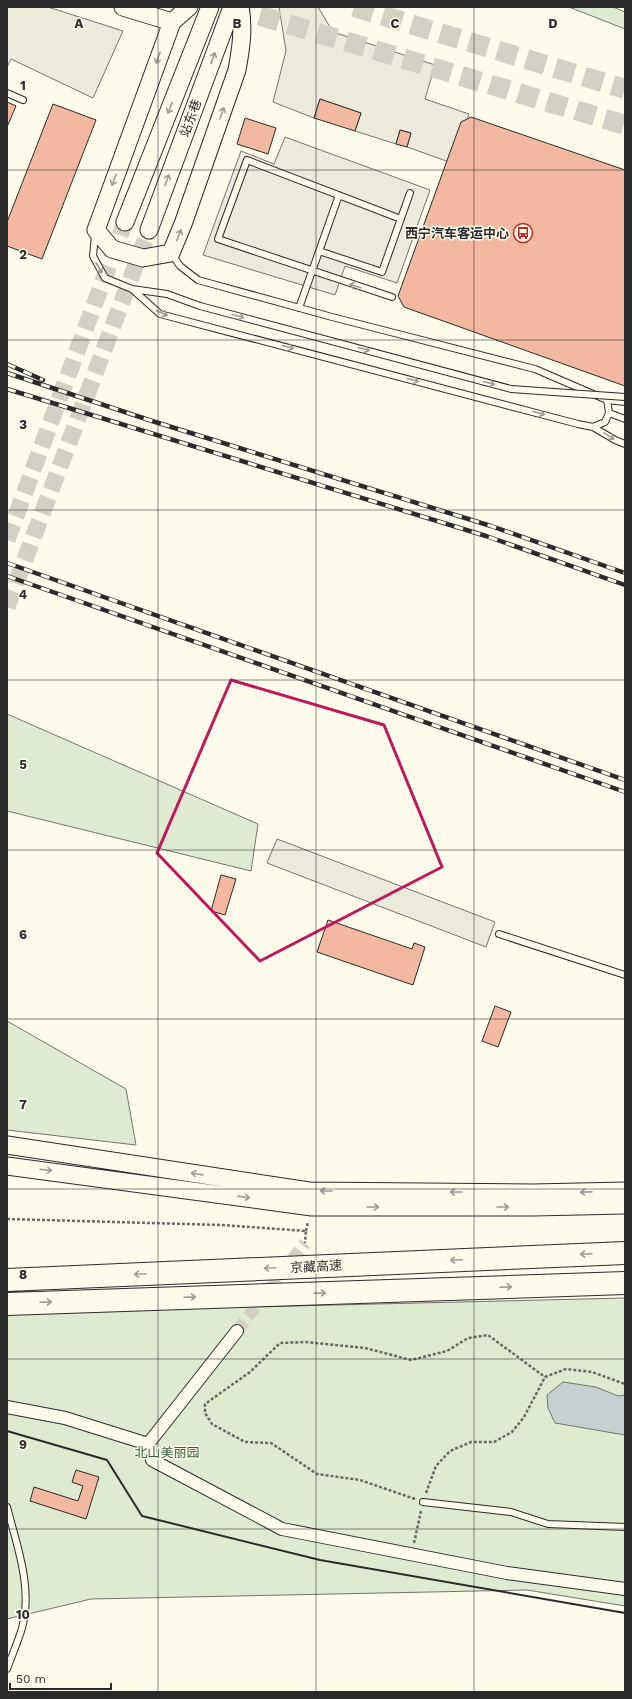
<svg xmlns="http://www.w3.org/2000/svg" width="632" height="1699" viewBox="0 0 632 1699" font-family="'Work Sans','Noto Sans SC',sans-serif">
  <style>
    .green { fill: #deebd1; stroke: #74746e }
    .parking { fill: #eceadb; stroke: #74746e }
    .water { fill: #c7d0d0; stroke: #74746e }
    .building { fill: #f2b8a0; stroke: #2b2b2b }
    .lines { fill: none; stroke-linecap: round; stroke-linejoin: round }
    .minor-tunnel { stroke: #d3d1c4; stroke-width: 12; stroke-dasharray: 12 6; stroke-linecap: butt }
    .secondary-tunnel { stroke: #d3d1c4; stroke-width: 17; stroke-dasharray: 17 8; stroke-linecap: butt }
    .trunk-tunnel { stroke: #d3d1c4; stroke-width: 20; stroke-dasharray: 20 10; stroke-linecap: butt }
    .service-casing { stroke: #2b2b2b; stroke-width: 8 }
    .minor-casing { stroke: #2b2b2b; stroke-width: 14 }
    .secondary-casing { stroke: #2b2b2b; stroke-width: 19 }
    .motorway-casing { stroke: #2b2b2b; stroke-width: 24 }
    .path { stroke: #6a6964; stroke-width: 2.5; stroke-dasharray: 3 2; stroke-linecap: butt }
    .service { stroke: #fdfbea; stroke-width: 6 }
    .minor { stroke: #fdfbea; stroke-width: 12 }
    .secondary { stroke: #fdfbea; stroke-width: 17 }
    .motorway { stroke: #fdfbea; stroke-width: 22 }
    .rail-casing { stroke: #2b2b2b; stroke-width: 4.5 }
    .rail { stroke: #fdfbea; stroke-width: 3; stroke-dasharray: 9; stroke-linecap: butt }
    .service-bridge-casing { stroke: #2b2b2b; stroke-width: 8; stroke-linecap: butt }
    .service-bridge { stroke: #fdfbea; stroke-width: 6 }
    .wall { stroke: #2b2b2b; stroke-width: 2 }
    .oneway { stroke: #9e9d94 }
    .marked { fill: none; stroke: #c2185b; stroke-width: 3; stroke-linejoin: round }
    .grid { fill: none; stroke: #2b2b2b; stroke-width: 1; stroke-opacity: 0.55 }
    .labels { text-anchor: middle; stroke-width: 3; stroke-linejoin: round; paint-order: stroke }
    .street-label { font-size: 13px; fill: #2b2b2b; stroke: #fdfbea }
    .poi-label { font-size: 13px; font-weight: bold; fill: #2b2b2b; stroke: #fdfbea; text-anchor: end }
    .park-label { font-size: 13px; fill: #34623c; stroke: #fdfbea }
    .grid-label { font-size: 13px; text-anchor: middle; font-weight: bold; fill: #2b2b2b; stroke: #fdfbea; stroke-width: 3; stroke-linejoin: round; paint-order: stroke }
  </style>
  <rect width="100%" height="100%" fill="#fdfbea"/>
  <path class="green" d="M569 7H613L625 12V29Z
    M7 714 258 824 251 871 7 811Z
    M7 1021 126 1089 136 1145 7 1130Z
    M625 1298V1606L527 1590 91 1599 7 1619V1304L252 1307Z"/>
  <path class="parking" d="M7 7H48L123 31 93 98 11 59 7 67Z
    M279 7H318L333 32 435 65 425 99 469 114 452 163 407 147 411 133 400 130 396 144 355 131 361 113 320 99 314 118 273 102 286 51Z
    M285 137 430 190 397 283 345 266 335 295 203 255 241 151 274 164Z
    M277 839 495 922 486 947 267 863Z"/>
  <path class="water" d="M563 1382 596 1387 618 1396 625 1395V1435L555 1423 548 1408 547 1395Z"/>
  <path class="building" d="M320 99 361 113 355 131 314 118Z
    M7 102 16 106 7 127Z
    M53 104 96 120 42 259 7 246V222Z
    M471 117 625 170V386L404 307 398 296 461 122Z
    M245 118 276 128 268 154 237 144Z
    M400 130 411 133 407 147 396 144Z
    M221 875 236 879 225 915 211 911Z
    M328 920 412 949 414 943 425 947 413 985 317 952Z
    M495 1006 511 1012 498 1047 482 1041Z
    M76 1470 99 1477 86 1519 30 1501 34 1487 78 1501 83 1486 72 1482Z"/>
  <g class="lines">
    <path class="minor-tunnel" d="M237 1331 305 1243"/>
    <path class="secondary-tunnel" d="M7 540 125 222
      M7 607 149 230"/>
    <path class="trunk-tunnel" d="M231 7 625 125
      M354 7 625 89"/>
    <g class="service-casing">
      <path id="service" d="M7 93 23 100
        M95 235 93 256 105 278 132 289 167 294 200 306
        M319 251 382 272 410 193
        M132 289 160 314 578 424 593 427 605 422 609 413 607 400 535 369 332 317 198 280 180 266 172 254
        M392 297 218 239 247 160 401 219
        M299 308 339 195
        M607 400 625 402
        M609 413 625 419
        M593 427 615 440 625 444
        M499 934 625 975
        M423 1502 511 1512 548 1524 625 1527
        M7 1507C17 1546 33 1588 22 1628 18 1642 12 1655 7 1669"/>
    </g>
    <g class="minor-casing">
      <path id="minor" d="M7 1407 65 1418 148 1444 152 1460 282 1529 507 1573 625 1589
        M148 1444 237 1331"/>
    </g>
    <g class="secondary-casing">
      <path id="secondary" d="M123 7 172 22 189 7
        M172 22 96 230 112 249 143 258 171 253 183 224 237 70C241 48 244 29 240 7
        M125 222 210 7
        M149 230 232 7
        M7 1145 309 1191 533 1193 625 1191
        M7 1166 312 1207H534L625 1205"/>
    </g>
    <g class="motorway-casing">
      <path id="motorway" d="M7 1280 625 1253
        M7 1304 625 1283"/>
    </g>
    <path class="path" d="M7 1219 222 1225 306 1231 305 1243
      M306 1231 308 1222
      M426 1493 436 1466 450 1451 471 1442H494L512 1432 524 1417 545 1377 566 1369 592 1372 625 1384
      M415 1499 360 1480 317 1474 271 1443 245 1442 212 1424 205 1413V1404L250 1372 280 1343 305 1342 365 1348 411 1360 447 1351 468 1338 488 1335 545 1377
      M414 1543 421 1511"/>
    <use href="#service" class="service"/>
    <use href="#minor" class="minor"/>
    <use href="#secondary" class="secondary"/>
    <use href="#motorway" class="motorway"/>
    <g class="rail-casing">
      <path id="rail" d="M7 364 43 380
        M7 373 152 421 491 526 625 573
        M7 389 486 536 625 585
        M7 563 625 780
        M7 576 625 792"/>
    </g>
    <use href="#rail" class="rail"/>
    <g class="service-bridge-casing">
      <path id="service-bridge" d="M200 306 511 389 625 397"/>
    </g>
    <use href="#service-bridge" class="service-bridge"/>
    <path class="wall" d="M7 1431 107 1460 142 1516 320 1560 625 1613"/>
  </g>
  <defs><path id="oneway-shaft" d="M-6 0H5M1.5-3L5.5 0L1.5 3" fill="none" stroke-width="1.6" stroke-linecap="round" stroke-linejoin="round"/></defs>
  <g class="oneway">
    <use href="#oneway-shaft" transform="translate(158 58) rotate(110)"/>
    <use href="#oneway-shaft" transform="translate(213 58) rotate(-70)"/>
    <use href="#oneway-shaft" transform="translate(170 108) rotate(111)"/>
    <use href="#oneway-shaft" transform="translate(222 113) rotate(-71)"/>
    <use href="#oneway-shaft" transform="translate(114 180) rotate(110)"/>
    <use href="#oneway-shaft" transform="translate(167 180) rotate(-70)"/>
    <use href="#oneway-shaft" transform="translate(179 235) rotate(-68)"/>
    <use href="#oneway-shaft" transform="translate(99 268) rotate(61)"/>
    <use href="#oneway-shaft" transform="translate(355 286) rotate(-163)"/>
    <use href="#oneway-shaft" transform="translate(162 313) rotate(24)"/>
    <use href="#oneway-shaft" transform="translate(238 316) rotate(15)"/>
    <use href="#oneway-shaft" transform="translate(288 347) rotate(15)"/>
    <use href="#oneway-shaft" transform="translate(364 349) rotate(15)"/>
    <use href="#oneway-shaft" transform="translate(413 380) rotate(15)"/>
    <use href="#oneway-shaft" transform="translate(489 383) rotate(15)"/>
    <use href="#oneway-shaft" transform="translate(539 413) rotate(15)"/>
    <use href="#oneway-shaft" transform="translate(609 436) rotate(32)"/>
    <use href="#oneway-shaft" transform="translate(46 1170) rotate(7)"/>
    <use href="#oneway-shaft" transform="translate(197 1174) rotate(-172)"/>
    <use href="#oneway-shaft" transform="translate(326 1191) rotate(-180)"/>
    <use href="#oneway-shaft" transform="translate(456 1192) rotate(-180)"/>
    <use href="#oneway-shaft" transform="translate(586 1192) rotate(179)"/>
    <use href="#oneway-shaft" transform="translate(244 1197) rotate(8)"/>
    <use href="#oneway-shaft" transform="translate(373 1207)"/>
    <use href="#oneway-shaft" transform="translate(503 1207)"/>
    <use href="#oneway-shaft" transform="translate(586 1254) rotate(177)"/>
    <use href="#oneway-shaft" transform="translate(456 1260) rotate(177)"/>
    <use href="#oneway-shaft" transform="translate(270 1268) rotate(177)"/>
    <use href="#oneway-shaft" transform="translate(140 1274) rotate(177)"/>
    <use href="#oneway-shaft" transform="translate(506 1287) rotate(-2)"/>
    <use href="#oneway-shaft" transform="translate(320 1293) rotate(-2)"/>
    <use href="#oneway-shaft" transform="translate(190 1297) rotate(-2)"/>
    <use href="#oneway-shaft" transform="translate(46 1302) rotate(-2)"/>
  </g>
  <path class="marked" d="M231 680 384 725 442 867 260 961 157 853Z"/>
  <path class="grid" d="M158 7V1692M316 7V1692M474 7V1692M7 170H625M7 340H625M7 510H625M7 680H625M7 850H625M7 1019H625M7 1189H625M7 1359H625M7 1529H625"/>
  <defs>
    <g id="bus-ring" transform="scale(1)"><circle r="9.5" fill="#fdfbea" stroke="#c62828" stroke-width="1.5"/><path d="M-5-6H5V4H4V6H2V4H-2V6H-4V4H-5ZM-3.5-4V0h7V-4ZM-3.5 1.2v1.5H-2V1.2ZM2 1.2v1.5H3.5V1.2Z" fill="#c62828"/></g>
  </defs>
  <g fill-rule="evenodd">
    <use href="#bus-ring" x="523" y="233"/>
  </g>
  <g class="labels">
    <g class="street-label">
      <text transform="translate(190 118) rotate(-70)" y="5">站东巷</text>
      <text transform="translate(316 1266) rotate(-3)" y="5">京藏高速</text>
    </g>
    <g class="poi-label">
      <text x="509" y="238">西宁汽车客运中心</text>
    </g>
    <g class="park-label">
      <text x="167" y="1457">北山美丽园</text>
    </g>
  </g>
  <g class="grid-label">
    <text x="79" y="28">A</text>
    <text x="237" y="28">B</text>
    <text x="395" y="28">C</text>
    <text x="553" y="28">D</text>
    <text x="23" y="90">1</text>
    <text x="23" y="259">2</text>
    <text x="23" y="429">3</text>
    <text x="23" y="599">4</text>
    <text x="23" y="769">5</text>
    <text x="23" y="939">6</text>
    <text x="23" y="1109">7</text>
    <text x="23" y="1279">8</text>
    <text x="23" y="1449">9</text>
    <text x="23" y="1619">10</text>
  </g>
  <rect width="632" height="1699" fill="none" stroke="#2b2b2b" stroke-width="16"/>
  <path d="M10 1683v6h101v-6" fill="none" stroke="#2b2b2b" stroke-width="2"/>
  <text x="16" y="1683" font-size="12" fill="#2b2b2b" stroke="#fdfbea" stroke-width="3" paint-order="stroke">50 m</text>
</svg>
